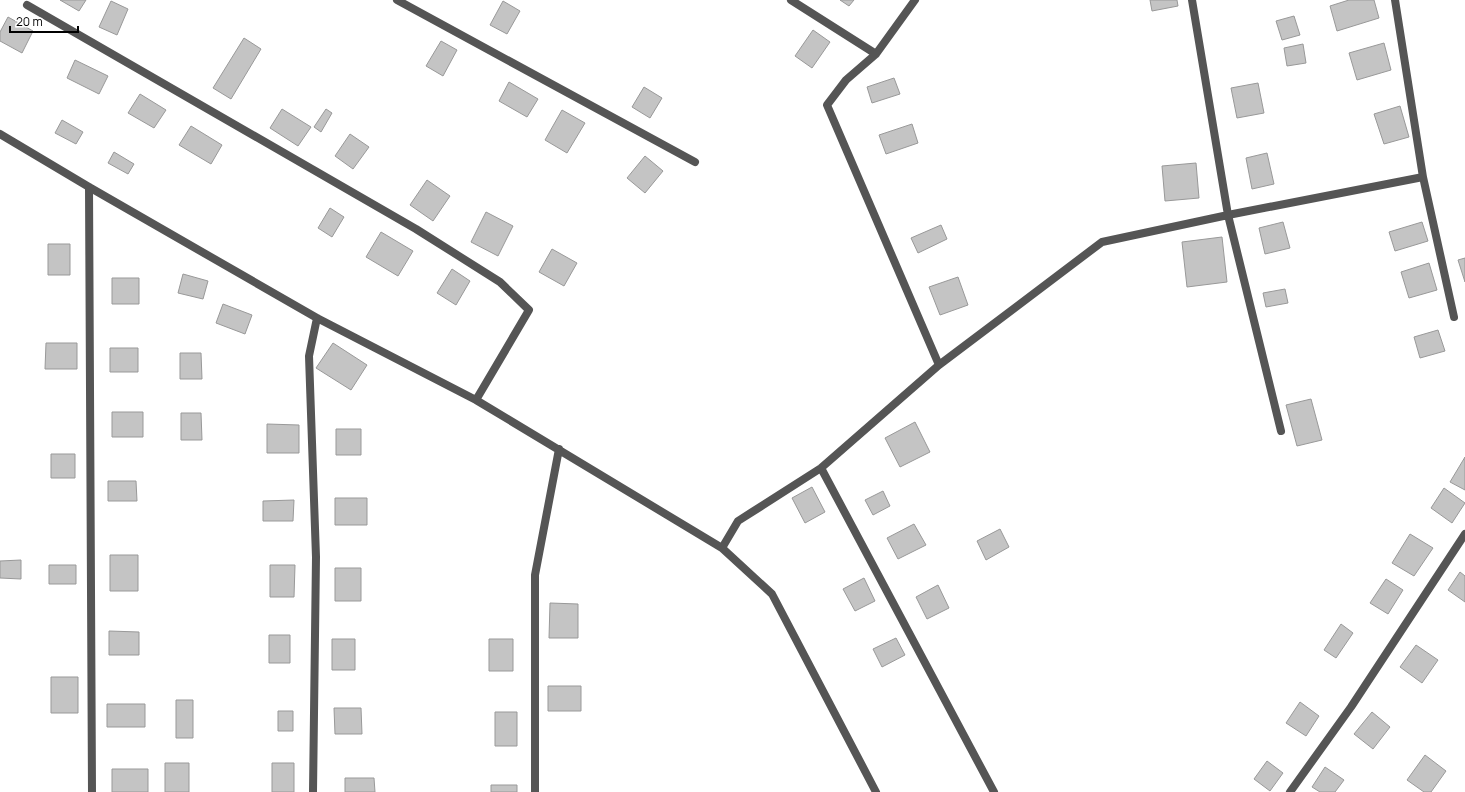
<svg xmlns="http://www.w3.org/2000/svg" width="1465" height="792" viewBox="0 0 1465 792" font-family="Manrope,sans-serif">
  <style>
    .building { fill: #c4c4c4; stroke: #999 }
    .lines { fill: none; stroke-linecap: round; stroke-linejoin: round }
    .minor { stroke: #555; stroke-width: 8 }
  </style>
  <rect width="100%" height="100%" fill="#fff"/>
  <path class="building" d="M60 0H86L79 11Z
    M840 0H854L849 6Z
    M1150 0H1177L1178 6 1152 11Z
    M1349 0H1374L1379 18 1337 31 1330 6Z
    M111 1 128 9 117 35 99 27Z
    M503 1 520 11 507 34 490 25Z
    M1294 16 1300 35 1282 40 1276 21Z
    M8 17 33 31 22 53 0 41V32Z
    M813 30 830 42 812 68 795 56Z
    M244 38 261 49 231 99 213 88Z
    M441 41 457 50 443 76 426 66Z
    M1384 43 1391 70 1357 80 1349 53Z
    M1303 44 1306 63 1287 66 1284 48Z
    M75 60 108 76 99 94 67 78Z
    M894 78 900 94 872 103 867 87Z
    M509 82 538 99 527 117 499 101Z
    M1258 83 1264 113 1237 118 1231 88Z
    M644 87 662 98 650 118 632 107Z
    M140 94 166 110 154 128 128 113Z
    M1400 106 1409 137 1384 144 1374 114Z
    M282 109 311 127 298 146 270 128Z
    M326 109 332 113 321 132 314 127Z
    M562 110 585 123 567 153 545 140Z
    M62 120 83 132 76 144 55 133Z
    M912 124 918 143 886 154 879 135Z
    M191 126 222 145 211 164 179 145Z
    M350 134 369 147 353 169 335 156Z
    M114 152 134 164 128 174 108 163Z
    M1267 153 1274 184 1252 189 1246 158Z
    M645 156 663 171 645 193 627 178Z
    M1196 163 1199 198 1165 201 1162 166Z
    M427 180 450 196 433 221 410 205Z
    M330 208 344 217 332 237 318 228Z
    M486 212 513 226 498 256 471 242Z
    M1283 222 1290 248 1265 254 1259 228Z
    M1422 222 1428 241 1395 251 1389 232Z
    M941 225 947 239 918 253 911 238Z
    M381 232 413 251 398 276 366 257Z
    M1222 237 1227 282 1187 287 1182 242Z
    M48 244H70V275H48Z
    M552 249 577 263 564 286 539 272Z
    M1465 258V282L1458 260Z
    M1429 263 1437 290 1409 298 1401 272Z
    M452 269 470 281 456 305 437 293Z
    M183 274 208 281 203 299 178 293Z
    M958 277 968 305 940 315 929 287Z
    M112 278H139V304H112Z
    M1285 289 1288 303 1266 307 1263 293Z
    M223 304 252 315 245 334 216 323Z
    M1438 330 1445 351 1420 358 1414 337Z
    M46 343H77V369H45Z
    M333 343 367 365 351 390 316 368Z
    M110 348H138V372H110Z
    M180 353H201L202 379H180Z
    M1311 399 1322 440 1297 446 1286 405Z
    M112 412H143V437H112Z
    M181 413H201L202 440H181Z
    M915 422 930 452 900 467 885 438Z
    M267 424 299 425V453H267Z
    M336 429H361V455H336Z
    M51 454H75V478H51Z
    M1465 457V490L1450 482Z
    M108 481H136L137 501H108Z
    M812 487 825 512 805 523 792 498Z
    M1444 488 1465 503 1452 523 1431 508Z
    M883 491 890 506 873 515 865 500Z
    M335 498H367V525H335Z
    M294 500 293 521H263V501Z
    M914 524 926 545 898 559 887 538Z
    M1000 529 1009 547 986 560 977 541Z
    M1410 534 1433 548 1414 576 1392 563Z
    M110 555H138V591H110Z
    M21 560V579L0 578V561Z
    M49 565H76V584H49Z
    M270 565H295L294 597H270Z
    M335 568H361V601H335Z
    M1460 572 1465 576V602L1448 590Z
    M864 578 875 601 855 611 843 589Z
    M1386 579 1403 590 1388 614 1370 603Z
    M938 585 949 608 927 619 916 597Z
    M550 603 578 604V638H549Z
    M1341 624 1353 633 1336 658 1324 650Z
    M109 631 139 632V655H109Z
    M269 635H290V663H269Z
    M896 638 905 655 882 667 873 649Z
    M332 639H355V670H332Z
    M489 639H513V671H489Z
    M1416 645 1438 660 1422 683 1400 667Z
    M51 677H78V713H51Z
    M548 686H581V711H548Z
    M176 700H193V738H176Z
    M1300 702 1319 716 1306 736 1286 723Z
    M107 704H145V727H107Z
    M334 708H361L362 734H335Z
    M278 711H293V731H278Z
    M495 712H517V746H495Z
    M1372 712 1390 727 1373 749 1354 734Z
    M1425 755 1446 771 1431 792H1424L1407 780Z
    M1267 761 1283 773 1270 791 1254 779Z
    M165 763H189V792H165Z
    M272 763H294V792H272Z
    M1325 767 1344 780 1335 792H1320L1312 787Z
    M112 769H148V792H112Z
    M345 778H374L375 792H345Z
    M491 785H517V792H491Z"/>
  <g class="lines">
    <path class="minor" d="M397 0 695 162
      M791 0 876 54
      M915 0 876 54 846 80 827 105 939 365
      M1192 0 1228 215 1281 431
      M1395 0 1423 177 1454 317
      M27 5 416 229 500 282 529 310 476 400
      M0 134 89 187 317 318 476 400 722 548 772 594 876 792
      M89 187 92 792
      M821 468 994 792
      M722 548 738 521 821 468 939 365 1102 242 1228 215 1423 177
      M313 792 316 557 309 356 317 318
      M535 792V575L559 449
      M1290 792 1351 707 1465 534"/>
  </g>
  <path d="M10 26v6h68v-6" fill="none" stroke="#000000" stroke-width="2"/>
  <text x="16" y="26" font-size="12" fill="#000000" stroke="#ffffff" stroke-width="3" paint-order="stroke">20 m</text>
</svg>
